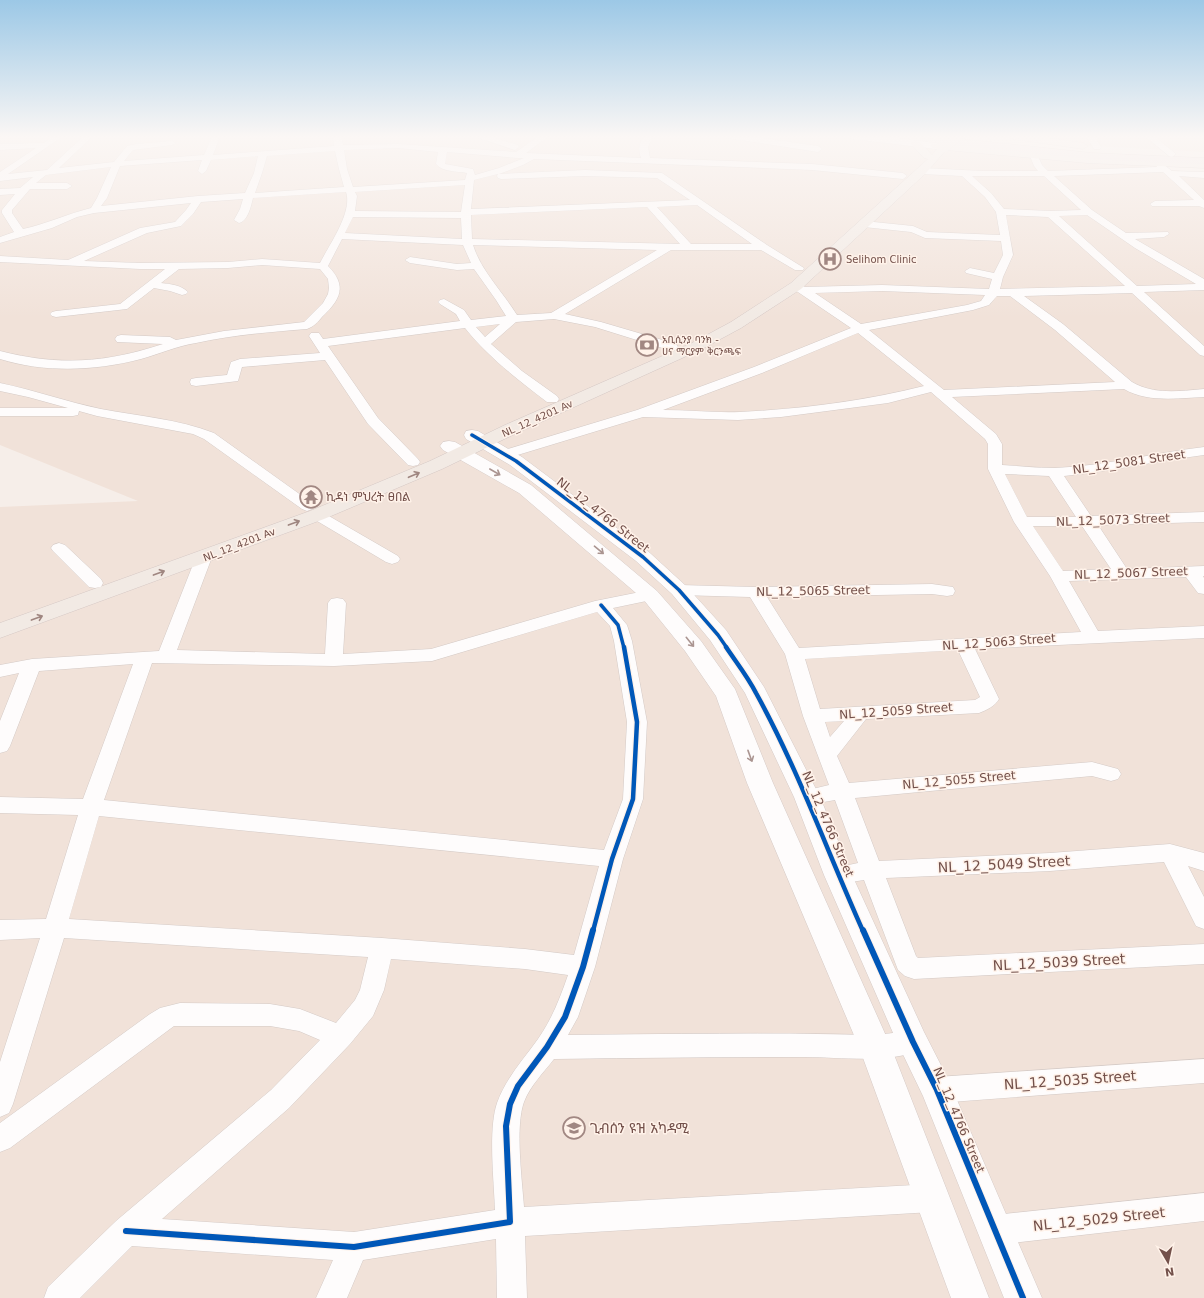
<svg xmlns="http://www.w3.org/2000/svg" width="1204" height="1298" viewBox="0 0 1204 1298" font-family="'DejaVu Sans','Noto Sans Ethiopic',sans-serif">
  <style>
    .residential { fill: #f1e2d9 }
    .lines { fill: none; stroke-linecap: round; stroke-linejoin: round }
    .street-casing { stroke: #d4cac6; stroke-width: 1 }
    .secondary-casing { stroke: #d5cac6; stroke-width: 1 }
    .primary-casing { stroke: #d5c8c5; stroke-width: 1 }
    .highway-casing { stroke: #d5c8c5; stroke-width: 1 }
    .street { fill: #fefcfc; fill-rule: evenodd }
    .secondary { fill: #fefcfc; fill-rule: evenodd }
    .primary { fill: #f2eae4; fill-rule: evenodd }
    .highway { fill: #f0e5e4; fill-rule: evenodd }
    .primary-bridge-casing { stroke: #d5c8c5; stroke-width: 12; stroke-linecap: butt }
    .primary-bridge { stroke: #f2eae4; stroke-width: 12 }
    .cycleway-far2-casing { stroke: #fff2e9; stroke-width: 5.5 }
    .cycleway-far1-casing { stroke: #fff2e9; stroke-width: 7 }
    .cycleway-casing { stroke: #fff2e9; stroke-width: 8 }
    .cycleway-far2 { stroke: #0057b8; stroke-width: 3.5 }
    .cycleway-far1 { stroke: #0057b8; stroke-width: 4.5 }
    .cycleway { stroke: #0057b8; stroke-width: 6 }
    .oneway { stroke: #ab9591 }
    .oneway2 { stroke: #9f8680 }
    .labels { text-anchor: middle; stroke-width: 3; stroke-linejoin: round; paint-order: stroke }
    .far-poi-label { font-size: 10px; fill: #73504a; stroke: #fff2e9; text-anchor: start }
    .far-street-label { font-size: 10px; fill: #73504a; stroke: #fff2e9 }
    .street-label { font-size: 12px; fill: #73504a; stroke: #fff2e9 }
    .poi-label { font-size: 12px; fill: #73504a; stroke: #fff2e9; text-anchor: start }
    .near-street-label { font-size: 14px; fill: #73504a; stroke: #fff2e9 }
    .near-poi-label { font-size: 14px; fill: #73504a; stroke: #fff2e9; text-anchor: start }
  </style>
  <rect width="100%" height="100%" fill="#f6eee9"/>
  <path class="residential" d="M0 136H858L1108 162 1204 174V1298H0V507L138 501 0 445Z
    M1006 136H1204V152L1094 146Z"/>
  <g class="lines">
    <g class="street-casing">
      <path id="street" d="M53 136H63L8 174 47 170 84 136H93L59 168 114 162 127 146 136 144 172 141 176 143 172 145 133 150 124 161 204 155 211 139 215 137 219 139 213 155 334 146 333 136H341L343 145 398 144 516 152 539 136H549L526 153 641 158C638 149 639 143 645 136H653L648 147 650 158 812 164 903 173 907 176 903 179 812 170 534 159 523 165 499 174 585 170 662 173 767 245 804 268 803 270H795L761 250H671L565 314 601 322 676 344 678 347 676 350 672 351 595 327 554 319 516 322 491 344 522 371 557 396 559 399 557 402H547C517 379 488 357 465 328L328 346 378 418 418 459 420 462 418 465 413 466 408 465 368 424 325 360 242 367 238 381 196 386 191 385 190 382 191 379 196 378 227 375 231 362 240 359 320 353 309 336 311 333H319L323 339 460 321 456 314 440 304 438 302 440 300 444 299 464 310 471 320 506 316 496 300 474 269 457 270 410 263 405 260 410 257 457 264 471 263 463 245 342 239 328 266C348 286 340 300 322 317 318 322 313 327 307 329 270 332 232 335 196 343 177 346 159 354 141 359 95 371 45 373 0 359V351C59 366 105 363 163 344L117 342 115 339 117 336 121 335 170 337 176 340 224 331 304 322 323 303 328 294 329 288 328 279 320 269 262 265 228 268 179 269 161 283C170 284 181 285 188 292L186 294 182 295 170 291 154 288 127 309 56 317 52 316 50 314 52 312 56 311 120 304 165 269H140L0 262V256L68 260 140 228 175 222 186 210 191 203 94 213 77 217 52 228 0 243V237L14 232 2 213V210L15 194 0 195V189L20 188 33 177 0 181V172L36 148 0 150V144L44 143ZM398 148 438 152 436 164C442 172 457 171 467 173L465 180 353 187 347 169 344 150ZM335 151 339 169 344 187 255 193 262 173 267 156ZM447 152 518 158H524L499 168 475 175 473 169 445 164ZM258 156 254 173 245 193 198 196 101 206 107 198 120 166 202 160 198 171 202 174 206 171 211 160ZM111 167 97 198 91 208C67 214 46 224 23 229L12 213V210L30 189H67L72 186 67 183H36L46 175ZM498 174 497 176 498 178 501 179 585 176 657 178 690 200 471 209 474 180ZM465 185 461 212 355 211 357 196 355 192ZM346 192C353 212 329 245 320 263L262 259 228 262 140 263 84 261 147 233 181 226 193 214 201 202 243 199 240 209 234 220 239 223C248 221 251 206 253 198ZM697 205 752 244H691L657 207ZM647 207 680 244 472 239 471 215ZM353 217 461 218 462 239 345 233ZM473 245 657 250 551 313 517 315C503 292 481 271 473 245ZM500 324 485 337 476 327Z
        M473 136H487L518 145 519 147 515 150Z
        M724 136H747L818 146 822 149 818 152 728 138Z
        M1088 136H1100L1096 139 1101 147 1100 149H1094L1087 138Z
        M1145 136H1154L1176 154 1172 157 1169 156Z
        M1034 153 1037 154 1042 165 1048 171 1157 167 1155 164 1159 161 1172 171 1204 172V178L1179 176 1204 200V208L1199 206H1152L1150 204 1155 201 1194 200 1163 172 1054 176 1092 210 1126 233 1168 232 1169 234 1164 237 1135 239 1204 279V290L1144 292 1204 346V356L1200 355 1132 293 1024 296 1063 324 1132 382C1154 395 1180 391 1204 389V397C1178 398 1148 403 1124 389L952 397 996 434 1002 444V465C1019 466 1037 468 1055 468 1104 466 1154 453 1204 447V455C1157 461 1111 471 1064 476L1091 516 1204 512V522L1098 525 1127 569 1204 566V576H1203L1204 578V594L1198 593 1186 577 1069 581 1098 631 1204 626V638L975 649 999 699C995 706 987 710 979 713L866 719 837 756 849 783 1092 762 1118 769 1121 774 1118 779 1111 781 1092 776 855 798 879 861 1050 853 1170 844 1204 853V871L1188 866 1204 897V929L1196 926 1164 862 1050 871 886 878 916 956 918 958 1204 944V964L914 979 905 976 898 970 864 880 838 884 830 881 827 875 830 869 858 863 835 800 807 805 800 802 797 797 800 792 829 785 803 716 785 654 750 597 679 595 673 594 671 590 673 586 679 585 755 587 932 584 953 587 955 591 953 595 947 596 932 594 767 597 799 648 1081 632 1050 576 1014 522 988 469V444L985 439 931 392 888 403 781 417 738 420 643 417 511 457 506 458 501 457 499 454 501 451 637 410 754 367 851 328 792 288 790 286 792 284 796 283 805 287 882 285 989 289 992 279 966 273 965 271 970 268 994 273 1003 255 1001 241 925 238 911 232 864 227 859 224 864 221 913 226 927 232 1000 235 996 212 985 197 962 176 922 174 918 171 922 168 983 171H1038L1034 166 1030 156ZM972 176H1044L1081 210 1051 211 1004 209 991 193ZM1006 215 1048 217 1125 286 1000 289 1003 277 1013 255ZM1087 215 1135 248 1196 284 1137 286 1059 216ZM882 291 985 295 981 301 967 305 861 324 815 293ZM997 296H1010L1055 330 1115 382 944 390 869 330 973 310 989 305ZM858 333 924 386C864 401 801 409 740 412 714 413 689 410 663 410L762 373ZM1005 474 1049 476 1076 517H1027ZM1033 526H1082L1111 569 1063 571ZM958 650 980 697 975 700 820 709 805 659ZM844 721 830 737 825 722Z
        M0 383C34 390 67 402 101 409 138 416 178 419 214 433L312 503 315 506 312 509 307 511 302 509 204 439 193 434 97 416 79 411 78 415 73 416H0V408H68L28 397 0 391Z
        M317 510 322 512 398 556 400 559 398 562 392 564 386 562 312 518 309 515 312 512Z
        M59 543 65 545 101 579 103 583 101 587 95 588 89 587 53 551 51 548 53 545Z
        M204 552 210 554 212 557 177 650 325 654 328 603 331 599 337 598 343 599 346 603 343 654 431 649 595 601 650 590 656 591 658 595 656 599 613 608 627 625 632 641 647 722 643 799 623 859 595 967 578 1017 568 1035C669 1034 770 1032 871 1035 889 1036 905 1027 922 1034L926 1042 922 1050C885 1064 843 1057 805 1057 721 1057 637 1058 554 1059 544 1072 530 1086 524 1102 515 1126 522 1180 524 1207L932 1184 942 1188 946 1198 942 1208 932 1212 525 1236 527 1298H497L496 1239 363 1260 347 1298H316L333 1260 132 1246 80 1298H44L48 1287 116 1221 271 1090 320 1040 299 1031 270 1026H174L10 1148 0 1152V1123L150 1014 160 1008 180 1003 270 1004 300 1009 336 1023 355 1000 360 990 368 957 64 938 13 1104 9 1113 0 1117V1062L40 938 0 940V920L46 919 78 815 0 813V797L83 799 133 664 39 671 10 746 7 751 0 753V721L19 673 0 677V665L32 659 159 651 196 557 198 554ZM597 612 610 626 614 641 627 722 623 799 604 850 104 800 152 663 334 666 432 661ZM99 816 599 866 574 955 525 949 382 938 69 919ZM391 959 525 969 568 975C560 998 552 1019 538 1039 523 1060 506 1078 497 1103 488 1130 494 1181 495 1210L354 1232 162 1219 289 1108 350 1044 373 1016 384 990Z
        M1204 1059V1083L937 1103 928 1099 924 1090 928 1081 937 1077Z
        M1204 1193V1221L995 1245 985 1240 980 1230 985 1220 995 1215Z"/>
    </g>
    <g class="secondary-casing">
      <path id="secondary" d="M848 136H880L936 143 941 146 936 149 853 139Z
        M472 430 478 431 522 457 650 553 686 586 726 630 764 687 820 797 852 875 924 1032 948 1079 1042 1298H1004L923 1096 897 1042 824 875 794 797 745 693 710 640 672 594 636 561 510 465 466 439 464 435 466 431Z
        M449 441 455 442 531 485 657 591 701 641 735 689 773 783 891 1047 989 1298H951L859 1047 747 783 716 696 685 651 643 599 519 493 443 450 440 446 443 442Z"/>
    </g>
    <g class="primary-casing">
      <path id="primary" d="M1008 136H1036L1083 143 1088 146 1083 149 1013 139Z
        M915 140 919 141 932 155 937 149 932 148 931 146 932 144 944 143 1087 157 1204 162V168L1087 163 946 150 926 173 801 289 741 328 702 349 517 433 442 469 324 519 0 638V623L310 511 430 461 505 425 692 343 731 322 791 283 928 159 924 158 910 143Z"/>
    </g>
    <g class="highway-casing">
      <path id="highway" d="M901 136H933L1092 153 1204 158V164C1104 163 1005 151 906 139Z"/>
    </g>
    <use href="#street" class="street"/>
    <use href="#secondary" class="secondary"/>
    <use href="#primary" class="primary"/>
    <use href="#highway" class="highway"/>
    <g class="primary-bridge-casing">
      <path id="primary-bridge" d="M944 146 956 136"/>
    </g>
    <use href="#primary-bridge" class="primary-bridge"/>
    <g class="cycleway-far2-casing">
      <path id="cycleway-far2" d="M472 435 516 461 643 557 679 590 718 635 727 648
        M601 605 618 625 624 648"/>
    </g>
    <g class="cycleway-far1-casing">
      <path id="cycleway-far1" d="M726 647C736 662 748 677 756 693 798 769 827 851 863 931
        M593 931 612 859 633 799 637 722 624 647"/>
    </g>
    <g class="cycleway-casing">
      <path id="cycleway" d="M863 930 913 1042 937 1090 1023 1298
        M126 1231 354 1247 510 1222 506 1126 510 1104 518 1086 547 1047 565 1017 583 967 593 930"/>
    </g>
    <use href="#cycleway-far2" class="cycleway-far2"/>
    <use href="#cycleway-far1" class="cycleway-far1"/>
    <use href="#cycleway" class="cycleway"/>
  </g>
  <defs><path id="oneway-shaft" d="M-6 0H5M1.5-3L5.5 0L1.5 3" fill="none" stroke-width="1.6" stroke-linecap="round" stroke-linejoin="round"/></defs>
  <g class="oneway">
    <use href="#oneway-shaft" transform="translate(495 472) rotate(30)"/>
    <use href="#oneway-shaft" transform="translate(599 550) rotate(40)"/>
    <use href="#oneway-shaft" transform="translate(690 642) rotate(51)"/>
    <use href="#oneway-shaft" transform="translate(750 756) rotate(70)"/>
  </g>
  <g class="oneway2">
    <use href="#oneway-shaft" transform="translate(414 475) rotate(-23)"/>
    <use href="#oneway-shaft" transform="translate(294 523) rotate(-20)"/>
    <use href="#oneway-shaft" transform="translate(159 573) rotate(-20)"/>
    <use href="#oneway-shaft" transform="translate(37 618) rotate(-20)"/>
  </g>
  <linearGradient id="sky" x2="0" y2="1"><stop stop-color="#9cc8e6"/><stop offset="0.43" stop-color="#fbf7f5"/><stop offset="1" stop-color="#fbf7f5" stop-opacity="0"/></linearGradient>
  <rect width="1204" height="318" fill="url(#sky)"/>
  <defs>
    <g id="hospital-ring" transform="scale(1.15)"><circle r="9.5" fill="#fff2e9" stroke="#a18782" stroke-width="1.5"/><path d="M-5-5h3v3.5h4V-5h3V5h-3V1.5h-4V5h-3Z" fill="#a18782"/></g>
    <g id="bank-ring" transform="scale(1.15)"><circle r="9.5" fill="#fff2e9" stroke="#a18782" stroke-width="1.5"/><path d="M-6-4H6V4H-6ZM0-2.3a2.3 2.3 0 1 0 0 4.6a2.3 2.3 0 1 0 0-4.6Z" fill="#a18782"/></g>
    <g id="temple-ring" transform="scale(1.15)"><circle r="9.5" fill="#fff2e9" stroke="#a18782" stroke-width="1.5"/><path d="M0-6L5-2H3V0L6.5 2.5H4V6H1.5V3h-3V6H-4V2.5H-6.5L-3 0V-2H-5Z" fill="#a18782"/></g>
    <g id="school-ring" transform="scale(1.15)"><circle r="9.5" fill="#fff2e9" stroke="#a18782" stroke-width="1.5"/><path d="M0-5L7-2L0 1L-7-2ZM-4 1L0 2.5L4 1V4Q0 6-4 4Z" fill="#a18782"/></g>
  </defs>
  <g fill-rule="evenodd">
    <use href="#hospital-ring" x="830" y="259"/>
    <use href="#bank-ring" x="647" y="345"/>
    <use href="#temple-ring" x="311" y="497"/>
    <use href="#school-ring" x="574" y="1128"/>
  </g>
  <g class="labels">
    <g class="far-poi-label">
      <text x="846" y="263">Selihom Clinic</text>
      <text x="662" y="343">አቢሲንያ ባንክ -<tspan x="662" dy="12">ሀና ማርያም ቅርንጫፍ</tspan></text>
    </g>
    <g class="far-street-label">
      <text transform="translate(537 418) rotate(-24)" y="4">NL_12_4201 Av</text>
      <text transform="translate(239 544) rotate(-21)" y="4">NL_12_4201 Av</text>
    </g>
    <g class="street-label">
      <text transform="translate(1129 462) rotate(-8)" y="4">NL_12_5081 Street</text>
      <text transform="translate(603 515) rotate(38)" y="4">NL_12_4766 Street</text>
      <text transform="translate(1113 520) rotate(-2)" y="4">NL_12_5073 Street</text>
      <text transform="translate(1131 573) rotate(-2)" y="4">NL_12_5067 Street</text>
      <text transform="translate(813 591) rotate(-1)" y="4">NL_12_5065 Street</text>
      <text transform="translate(999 642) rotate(-4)" y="4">NL_12_5063 Street</text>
      <text transform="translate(896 711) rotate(-4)" y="4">NL_12_5059 Street</text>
      <text transform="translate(959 780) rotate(-5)" y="4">NL_12_5055 Street</text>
      <text transform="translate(828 824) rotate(67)" y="4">NL_12_4766 Street</text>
      <text transform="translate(959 1120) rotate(67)" y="4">NL_12_4766 Street</text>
    </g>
    <g class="poi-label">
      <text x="326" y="501">ኪዳነ ምህረት ፀበል</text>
    </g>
    <g class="near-street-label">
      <text transform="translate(1004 864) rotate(-3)" y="5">NL_12_5049 Street</text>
      <text transform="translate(1059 962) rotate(-3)" y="5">NL_12_5039 Street</text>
      <text transform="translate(1070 1080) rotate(-4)" y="5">NL_12_5035 Street</text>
      <text transform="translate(1099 1219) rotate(-6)" y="5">NL_12_5029 Street</text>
    </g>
    <g class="near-poi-label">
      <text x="590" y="1133">ጊብሰን ዩዝ አካዳሚ</text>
    </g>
  </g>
  <g transform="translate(1168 1262) rotate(171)" stroke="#fff2e9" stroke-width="3" paint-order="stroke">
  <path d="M0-3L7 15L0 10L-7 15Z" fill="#73504a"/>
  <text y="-6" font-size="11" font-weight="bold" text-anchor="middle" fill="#73504a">N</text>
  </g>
</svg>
